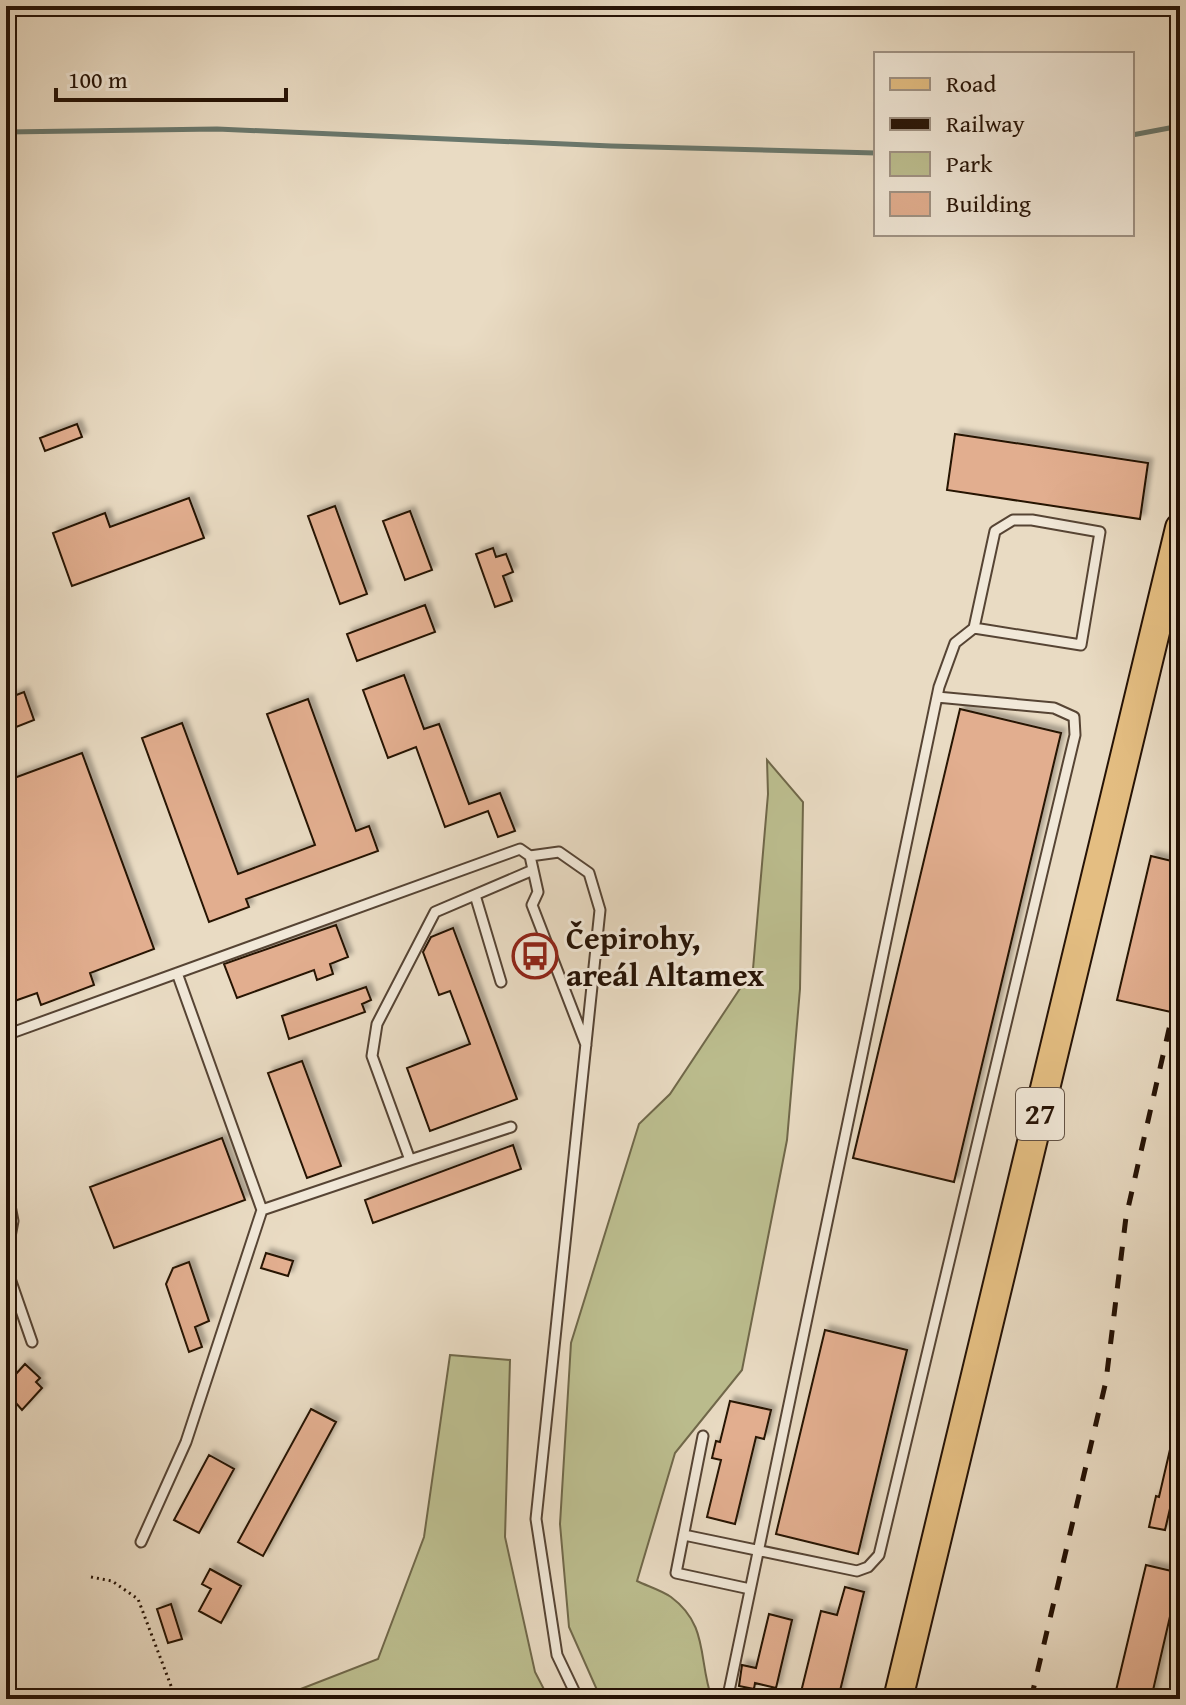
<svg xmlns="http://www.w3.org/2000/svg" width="1186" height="1705" viewBox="0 0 1186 1705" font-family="'Gentium Book Plus',serif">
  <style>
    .green { fill: #bcbe8f; stroke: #70684a; stroke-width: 2 }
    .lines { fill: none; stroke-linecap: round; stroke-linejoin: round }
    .stream { stroke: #69776c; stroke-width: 5 }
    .building { fill: #e2ae8f; stroke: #251205; stroke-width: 2; filter: url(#shadow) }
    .lane-casing { stroke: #564434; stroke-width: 13 }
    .primary-casing { stroke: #251205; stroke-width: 32 }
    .path { stroke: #251205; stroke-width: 3; stroke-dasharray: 2 4; stroke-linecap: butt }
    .lane { stroke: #f1e8d8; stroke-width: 9 }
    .primary { stroke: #e4be82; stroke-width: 28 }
    .rail { stroke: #251205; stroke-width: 5; stroke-dasharray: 14 14; stroke-linecap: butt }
    .labels { text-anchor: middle; stroke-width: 6; stroke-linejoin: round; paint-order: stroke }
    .shield { fill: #f1e8d8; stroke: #625244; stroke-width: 2 }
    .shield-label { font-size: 30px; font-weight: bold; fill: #251205 }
    .poi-label { font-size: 32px; font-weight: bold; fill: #251205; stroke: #f1e8d8; text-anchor: start }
  </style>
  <defs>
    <filter id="shadow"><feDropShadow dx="4.5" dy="-4.5" stdDeviation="2" flood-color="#0004"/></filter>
  </defs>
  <rect width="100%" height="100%" fill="#e9dbc3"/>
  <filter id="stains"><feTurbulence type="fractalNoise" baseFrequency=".0025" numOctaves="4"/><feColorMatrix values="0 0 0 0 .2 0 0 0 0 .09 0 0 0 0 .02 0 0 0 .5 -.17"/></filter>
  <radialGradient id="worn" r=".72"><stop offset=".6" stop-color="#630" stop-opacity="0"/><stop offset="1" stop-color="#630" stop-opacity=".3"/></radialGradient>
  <path class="green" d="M767 760 803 802 800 989 787 1140 742 1370 675 1453 637 1581C647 1586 661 1590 671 1597 709 1625 698 1660 712 1699H601L569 1627 560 1524 571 1343 639 1124 670 1094 753 969 768 794Z
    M450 1355 510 1360 505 1537 535 1672 549 1699H275L378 1659 424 1537Z"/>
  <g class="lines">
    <path class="stream" d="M6 132 217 129 611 146 876 153
      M1132 135 1180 126"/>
  </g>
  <path class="building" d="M77 424 82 437 45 451 40 438Z
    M955 434 1148 463 1140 519 947 490Z
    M189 498 204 538 72 586 53 533 105 513 110 527Z
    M335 506 367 594 340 604 308 516Z
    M410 511 432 570 405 580 383 521Z
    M493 548 496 557 506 554 513 572 503 576 512 601 495 607 476 554Z
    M425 605 435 632 357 661 347 634Z
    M404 675 424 729 439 724 469 804 500 793 515 831 498 837 488 811 445 827 416 747 388 758 363 690Z
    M24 692 34 720 6 731V699Z
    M308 699 356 831 369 826 378 851 246 899 249 907 209 922 142 738 182 723 238 874 315 845 267 714Z
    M960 709 1061 733 954 1182 853 1158Z
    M82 753 154 949 90 973 94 985 41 1005 37 993 6 1004V781Z
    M1151 856 1180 863V1014L1117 1000Z
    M336 925 348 957 330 964 333 974 317 980 314 970 237 998 224 964Z
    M453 928 517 1099 430 1131 407 1068 470 1044 450 991 439 995 423 952 431 937Z
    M366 987 371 1000 362 1004 365 1012 289 1039 282 1016Z
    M302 1061 341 1166 307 1178 268 1073Z
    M222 1138 245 1200 114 1248 90 1187Z
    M513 1145 521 1169 373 1223 365 1200Z
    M266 1253 293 1261 288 1276 261 1268Z
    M189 1262 209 1321 195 1327 202 1347 189 1352 166 1284 173 1268Z
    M825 1330 907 1350 858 1554 776 1534Z
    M25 1364 40 1378 36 1382 42 1388 22 1410 16 1403 6 1414V1385Z
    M730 1401 771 1410 764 1439 756 1437 735 1524 707 1517 721 1460 712 1458 716 1441 720 1442Z
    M311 1409 336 1422 263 1556 238 1542Z
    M1175 1428 1180 1429V1488L1175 1487 1165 1530 1149 1527 1156 1496 1159 1497Z
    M209 1455 234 1469 199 1533 174 1520Z
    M1146 1565 1180 1573 1151 1699H1114Z
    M210 1569 241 1586 221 1623 199 1611 211 1589 202 1584Z
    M845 1587 864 1592 838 1699 801 1692 821 1611 837 1615Z
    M171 1604 182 1639 168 1643 157 1609Z
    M769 1614 792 1620 776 1688 755 1683 754 1689 739 1686 742 1665 756 1668Z"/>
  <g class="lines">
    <g class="lane-casing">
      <path id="lane" d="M475 895 501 982
        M6 1035 520 849 530 856
        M511 1127 410 1160 372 1056 377 1024 435 912 533 870
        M6 1185 13 1221 6 1258
        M262 1210 410 1160
        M6 1267 32 1342
        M703 1436 676 1573 750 1589
        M684 1535 857 1571 868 1567 879 1555 1075 735 1074 717 1054 708 937 697
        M141 1542 186 1442 262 1210 177 973
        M578 1699 557 1655 536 1519 600 910 589 873 559 852 530 856 538 892 532 905 586 1045
        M730 1699 729 1691 939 687 955 643 974 628 995 531 1013 520H1032L1100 532 1081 645 974 628"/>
    </g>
    <g class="primary-casing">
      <path id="primary" d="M898 1699 1180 528"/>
    </g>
    <path class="path" d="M91 1577 112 1581 138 1599 176 1699"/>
    <use href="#lane" class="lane"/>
    <use href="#primary" class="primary"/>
    <path class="rail" d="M1031 1699 1106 1381 1126 1217 1180 981"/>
  </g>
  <defs>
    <g id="bus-ring" transform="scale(2.3)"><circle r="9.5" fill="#f1e8d8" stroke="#8f2418" stroke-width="1.5"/><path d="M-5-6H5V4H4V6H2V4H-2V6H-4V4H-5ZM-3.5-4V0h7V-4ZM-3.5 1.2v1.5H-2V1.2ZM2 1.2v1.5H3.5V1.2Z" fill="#8f2418"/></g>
  </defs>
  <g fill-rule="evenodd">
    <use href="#bus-ring" x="535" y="956"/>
  </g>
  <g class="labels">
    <rect class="shield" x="1016" y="1088" width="48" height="52" rx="6"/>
    <g class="shield-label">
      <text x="1040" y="1124">27</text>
    </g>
    <g class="poi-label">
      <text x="566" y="949">Čepirohy,<tspan x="566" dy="37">areál Altamex</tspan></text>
    </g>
  </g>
  <rect width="1186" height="1705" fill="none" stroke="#e9dbc3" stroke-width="32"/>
  <rect x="8" y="8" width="1170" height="1689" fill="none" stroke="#251205" stroke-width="4"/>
  <rect x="16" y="16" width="1154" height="1673" fill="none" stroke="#251205" stroke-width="2"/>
  <rect x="874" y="52" width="260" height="184" fill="#f1e8d8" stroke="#9f9284" stroke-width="2"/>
  <rect x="890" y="78" width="40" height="12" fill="#e4be82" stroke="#9f9284" stroke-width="2"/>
  <text x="946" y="92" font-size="24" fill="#251205">Road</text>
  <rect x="890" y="118" width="40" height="12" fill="#251205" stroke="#9f9284" stroke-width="2"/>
  <text x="946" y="132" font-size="24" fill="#251205">Railway</text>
  <rect x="890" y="152" width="40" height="24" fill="#bcbe8f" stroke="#9f9284" stroke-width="2"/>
  <text x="946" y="172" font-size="24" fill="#251205">Park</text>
  <rect x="890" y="192" width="40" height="24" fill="#e2ae8f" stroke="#9f9284" stroke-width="2"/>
  <text x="946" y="212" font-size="24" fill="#251205">Building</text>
  <path d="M56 88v12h230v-12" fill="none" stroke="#251205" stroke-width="4"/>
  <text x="68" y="88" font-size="24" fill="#251205" stroke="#f1e8d8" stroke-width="6" paint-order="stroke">100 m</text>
  <rect width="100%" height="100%" filter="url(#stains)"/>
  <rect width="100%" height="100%" fill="url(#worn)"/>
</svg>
